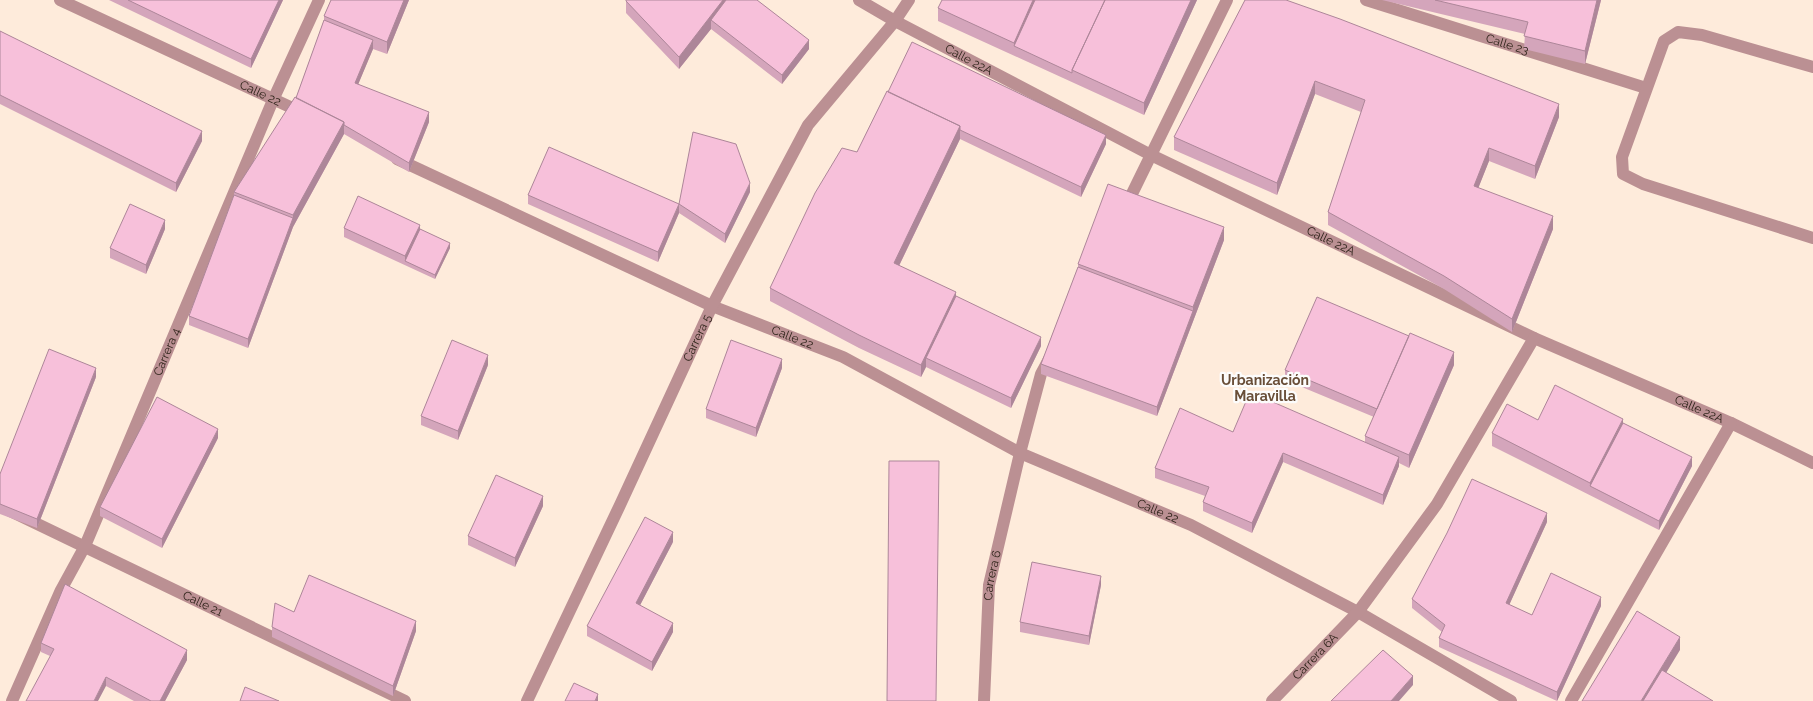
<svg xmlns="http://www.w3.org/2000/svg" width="1813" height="701" viewBox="0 0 1813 701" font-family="Raleway,sans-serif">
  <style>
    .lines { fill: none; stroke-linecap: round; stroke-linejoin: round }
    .minor { stroke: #bb9093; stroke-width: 12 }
    .wall { fill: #d4a5bb }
    .shaded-wall { fill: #ad8699 }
    .building { fill: #f7c0da; stroke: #ad8699 }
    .labels { text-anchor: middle; stroke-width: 4.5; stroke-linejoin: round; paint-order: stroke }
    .street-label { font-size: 12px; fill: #2f241a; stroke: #fcfcfc }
    .neighbourhood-label { font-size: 14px; font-weight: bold; fill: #694e38; stroke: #fcfcfc }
  </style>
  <rect width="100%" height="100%" fill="#feebdb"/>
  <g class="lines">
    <g class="minor">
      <path id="s1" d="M60 0 303 113"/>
      <path id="s2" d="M859 0 895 21 1151 155 1534 338 1731 423 1813 463"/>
      <path id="s3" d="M1366 0 1646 88"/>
      <path d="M1813 67 1702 35 1678 32 1664 41 1622 157 1623 174 1643 184 1813 238"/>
      <path id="s4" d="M397 159 712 306 843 357 1020 453 1191 525 1358 612 1511 701"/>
      <path d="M1125 208 1227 0"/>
      <path id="s5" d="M0 506 405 701"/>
      <path id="s6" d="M12 701 61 590 85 546 273 100 319 0"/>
      <path id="s7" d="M527 701 620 505 712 306 808 125 895 21 909 0"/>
      <path id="s8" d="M984 701 989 585 1020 453 1041 374 1049 359"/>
      <path id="s9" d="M1272 701 1358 612 1437 504 1534 338"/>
      <path d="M1571 701 1731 423"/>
    </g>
  </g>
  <path class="wall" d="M109 0H283L251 68Z
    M331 0H409L387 54 373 49 358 84 429 122 409 172 344 134 293 227 248 348 189 325V316L234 195V192L296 98 324 20V16Z
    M757 0 809 49 782 84 711 29 679 69 626 13V1Z
    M1197 0 1144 115 938 21V8Z
    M1245 0 1559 117 1535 179 1489 161 1478 188 1553 229 1512 332 1444 289 1328 225V212L1361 112 1315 94 1277 195 1174 150V137Z
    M1382 0H1601L1585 64 1524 49 1525 34Z
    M0 31 202 141 176 192 0 104Z
    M887 91 1106 144 1081 197 960 139 899 266 956 296 1041 346 1011 408 926 367 921 377 859 348 770 301V288L857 152Z
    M750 192 725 243 679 213V204Z
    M528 195 679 213 658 262 528 204Z
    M344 228 420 229 450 248 435 279 344 237Z
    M165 229 146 274 110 258V248Z
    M1224 240 1157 416 1041 374V364L1078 267V264Z
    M488 365 458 440 421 425V416Z
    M1454 365 1409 468 1399 463V466L1383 505 1283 462 1252 533 1203 511V502L1205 496 1155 478V468L1233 432 1365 442V436L1374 417 1285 380V370Z
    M782 368 756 437 706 418V409Z
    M96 377 37 528 0 514V474Z
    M1538 420 1692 466 1659 530 1492 446V433Z
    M218 438 162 548 100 516V507Z
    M543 506 515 567 468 545V536Z
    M1547 522 1509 605 1532 615 1601 606 1557 701 1439 647V638L1442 632 1412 608V599Z
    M673 542 640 605 673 632 652 671 587 636V626Z
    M1101 585 1089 645 1020 632V622Z
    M294 612 416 631 393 696 272 637V627Z
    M41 643 187 660 165 701H134L50 656 41 652Z"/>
  <path class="shaded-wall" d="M279 0H283L251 68V59Z
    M404 0H409L387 54V42Z
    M723 0H733L711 20V29L679 69V57Z
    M1033 0H1039L1014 46V43Z
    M1191 0H1197L1144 115V103Z
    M1597 0H1601L1585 64V51Z
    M373 40V49L355 92V83Z
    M809 40V49L782 84V75Z
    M1315 81V94L1277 195V183Z
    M1559 104V117L1535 179V166Z
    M429 112V122L409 172V163Z
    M344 122V134L293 227 248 348V339L293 218V215Z
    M960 126V139L894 276V263Z
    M202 131V141L176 192V183Z
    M1106 135V144L1081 197V187Z
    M1489 148V161L1474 199V186Z
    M750 183V192L725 243V234Z
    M679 204V213L658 262V252Z
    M1553 216V229L1512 332V319Z
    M165 220V229L146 274V265Z
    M420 225V234L405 261V265V256Z
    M1224 227V240L1157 416V407L1193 311V307Z
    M450 243V248L435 279V275Z
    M956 292V305L926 358V367L921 377V365Z
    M1041 337V346L1011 408V398Z
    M1454 352V365L1409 468V455Z
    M488 355V365L458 440V431Z
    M782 359V368L756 437V428Z
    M96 368V377L37 528V519Z
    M1623 419V432L1590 486V483Z
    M218 429V438L162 548V539Z
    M1283 453V462L1252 533V523Z
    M1399 457V466L1383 505V495Z
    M1692 457V466L1659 530V521Z
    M543 496V506L515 567V558Z
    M1547 513V522L1506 612V603Z
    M673 532V542L636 613V603Z
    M1101 576V585L1089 645V636Z
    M1601 597V606L1557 701V692Z
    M416 621V631L393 696V686Z
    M673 623V632L652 671V662Z
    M1680 637V650L1649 701H1641Z
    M187 650V660L165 701H160Z
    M1413 676V685L1399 701H1391Z
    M106 677V686L98 701H94Z
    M598 694V701H595Z"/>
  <path class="building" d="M128 0H279L251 59Z
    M331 0H404L387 42 324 16Z
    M626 0H723L679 57 626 1Z
    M726 0H757L809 40 782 75 711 20Z
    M942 0H1033L1014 43 938 8Z
    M1035 0H1105L1072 70V73L1014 46Z
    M1105 0H1191L1144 103 1072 70Z
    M1245 0H1286L1340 19 1559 104 1535 166 1489 148 1474 186 1553 216 1512 319 1444 276 1328 212 1365 100 1315 81 1277 183 1174 137Z
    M1435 0H1597L1585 51 1524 36 1528 22Z
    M324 20 373 40 355 83 429 112 409 163 344 125V122L296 98Z
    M0 31 202 131 176 183 0 95Z
    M912 42 1106 135 1081 187 960 130V126L888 92Z
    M887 91 960 126 894 263 956 292 921 365 859 335 770 288 815 193 842 148 857 152Z
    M295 97 344 122 293 215 234 192Z
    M693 132 736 144 750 183 725 234 679 204Z
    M549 147 679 204 658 252 528 195Z
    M1108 184 1224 227 1193 307 1078 264Z
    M234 195 293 218 248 339 189 316Z
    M358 196 420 225 405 256 344 228Z
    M130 204 165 220 146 265 110 248Z
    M420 229 450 243 435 275 405 261Z
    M1078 267 1193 311 1157 407 1041 364Z
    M956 296 1041 337 1011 398 926 358Z
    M1317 297 1409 336 1377 409 1285 370Z
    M1410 333 1454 352 1409 455 1365 436Z
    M452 340 488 355 458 431 421 416Z
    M731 340 782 359 756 428 706 409Z
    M49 349 96 368 37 519 0 504V474Z
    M1555 385 1623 419 1590 483 1492 433 1507 404 1538 420Z
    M1250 392 1399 457 1383 495 1283 453 1252 523 1203 502 1209 487 1155 468 1180 408 1233 432Z
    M157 397 218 429 162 539 100 507Z
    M1623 423 1692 457 1659 521 1590 486Z
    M889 461H939L936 701H887Z
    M496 475 543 496 515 558 468 536Z
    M1472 479 1547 513 1506 603 1532 615 1551 573 1601 597 1557 692 1439 638 1445 625 1412 599 1447 533Z
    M645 517 673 532 636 603 673 623 652 662 587 626Z
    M1032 562 1101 576 1089 636 1020 622Z
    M309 575 416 621 393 686 272 627 275 603 294 612Z
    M65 584 187 650 160 701H151L106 677 94 701H26L54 649 41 643Z
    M1637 611 1680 637 1641 701H1582Z
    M1383 650 1413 676 1391 701H1331Z
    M1662 670 1713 701H1643Z
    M574 683 598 694 595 701H565Z
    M245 687 279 701H240Z"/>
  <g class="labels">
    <g class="street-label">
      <text dy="4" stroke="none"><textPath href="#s3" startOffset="148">Calle 23</textPath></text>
      <text dy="4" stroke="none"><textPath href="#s2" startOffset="125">Calle 22A</textPath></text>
      <text dy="4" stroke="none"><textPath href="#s1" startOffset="221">Calle 22</textPath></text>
      <text dy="4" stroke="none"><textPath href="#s2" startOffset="530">Calle 22A</textPath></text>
      <text dy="4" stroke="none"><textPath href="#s4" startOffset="434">Calle 22</textPath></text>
      <text dy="4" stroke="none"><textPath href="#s7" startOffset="401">Carrera 5</textPath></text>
      <text dy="4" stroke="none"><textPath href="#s6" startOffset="382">Carrera 4</textPath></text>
      <text dy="4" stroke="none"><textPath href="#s2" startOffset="935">Calle 22A</textPath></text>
      <text dy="4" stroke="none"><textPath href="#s4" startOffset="839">Calle 22</textPath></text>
      <text dy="4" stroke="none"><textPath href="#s8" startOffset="126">Carrera 6</textPath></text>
      <text dy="4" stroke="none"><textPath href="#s5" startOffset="225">Calle 21</textPath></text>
      <text dy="4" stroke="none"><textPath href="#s9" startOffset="62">Carrera 6A</textPath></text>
    </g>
    <g class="neighbourhood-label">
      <text x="1265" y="385">Urbanización<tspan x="1265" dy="16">Maravilla</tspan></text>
    </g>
  </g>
</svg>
